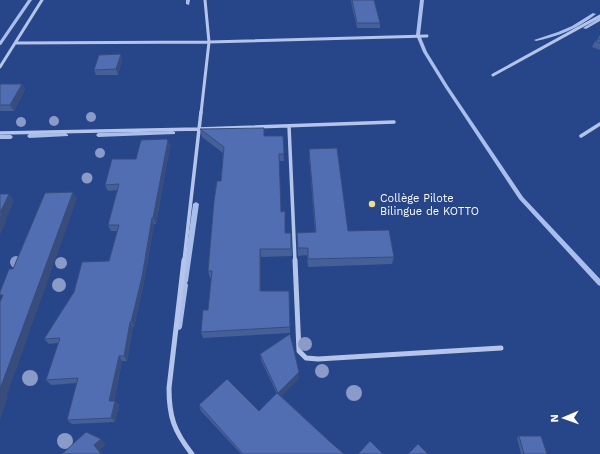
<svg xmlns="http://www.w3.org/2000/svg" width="600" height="454" viewBox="0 0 600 454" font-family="'Work Sans',sans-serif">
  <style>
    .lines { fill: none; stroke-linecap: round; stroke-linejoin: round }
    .stream { fill: #a9beea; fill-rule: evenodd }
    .minor-far2 { stroke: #b5c5e9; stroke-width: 3 }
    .minor-far1 { stroke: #b5c5e9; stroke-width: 3.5 }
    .minor { stroke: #b5c5e9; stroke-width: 5 }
    .tree { fill: #899bc6 }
    .wall { fill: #455f98 }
    .shaded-wall { fill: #384d7c }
    .building { fill: #506eb1; stroke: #384d7c }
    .poi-dot { fill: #f1df7a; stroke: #274589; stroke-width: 1.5 }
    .labels { text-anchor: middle; stroke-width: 4; stroke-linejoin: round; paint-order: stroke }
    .poi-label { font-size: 11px; fill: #fff; stroke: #274589; text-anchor: start }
  </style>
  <rect width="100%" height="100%" fill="#274589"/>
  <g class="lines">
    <path class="stream" d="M28 0H32L1 45H0V41Z
      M186 0H190L189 5 186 4Z
      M420 0H424L420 35 427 52 448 86 523 197 600 279V286L598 285 519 199 444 86 423 52 416 35Z
      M593 13 596 14C579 28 557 37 536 41L534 40 558 32 572 26Z
      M599 18H600V21L586 29 583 28Z
      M173 131 175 132V134L98 137 96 135 98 133Z
      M66 133 68 135V136L29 138 27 136 29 134Z
      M0 135H11L13 137 11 139H0Z
      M196 202 199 204 188 281 187 283 188 285 182 327 181 329 179 330 177 329 176 327 182 285 183 283 182 281 193 204Z"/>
    <path class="minor-far2" d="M15 43 209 42 427 36
      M0 67 42 0
      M493 75 600 16
      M201 113 209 42 205 0"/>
    <path class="minor-far1" d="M289 126 295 261
      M0 133 199 129 394 122
      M581 136 600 124
      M184 261 201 112"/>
    <path class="minor" d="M184 260 169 388C169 417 174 431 192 454
      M295 260 299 351 306 358 318 359 501 348"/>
  </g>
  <g class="tree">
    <circle cx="91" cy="117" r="5"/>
    <circle cx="54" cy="121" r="5"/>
    <circle cx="21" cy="122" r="5"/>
    <circle cx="100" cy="153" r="5"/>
    <circle cx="87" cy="178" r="5.5"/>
    <circle cx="16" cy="262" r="6"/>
    <circle cx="61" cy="263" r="6"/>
    <circle cx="59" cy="285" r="7"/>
    <circle cx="305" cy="344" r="7"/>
    <circle cx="322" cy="371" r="7"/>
    <circle cx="30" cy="378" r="8"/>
    <circle cx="354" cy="393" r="8"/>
    <circle cx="65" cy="441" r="8"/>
  </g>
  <path class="wall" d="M351 0H374L380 23V28H357L351 2Z
    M600 35V50L592 47 595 41 597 40Z
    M121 54 122 60 118 75H96L94 70Z
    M0 84H22L25 89 14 111H0Z
    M200 129 264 136H283L284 161H279L281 212 286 233H291L292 256 261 257V291H289L290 333 203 338 201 332 208 310 211 278H210L208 271 221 181 223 153 202 137Z
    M168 140 170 146 156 224H154L144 282 134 327H133L127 361H122L114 401H115L119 405 115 422 72 424 67 420 77 383 51 385 46 380 58 343 49 344 44 339 109 261 117 231H111L108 225 118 190 108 191 105 185 136 159Z
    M309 149 348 231 394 257 392 264 308 267 307 255 298 256 297 233 315 232 309 157Z
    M260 354 299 372V378L281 396 328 440 344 454H241L201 411 199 405 259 411 277 394 261 360Z
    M519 436 547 454H521L517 438Z"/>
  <path class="shaded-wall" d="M121 54 122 60 118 75 116 69Z
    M22 84 25 89 14 111 10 105Z
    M168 140 170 146 156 224 153 218Z
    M73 192 77 199 7 395 8 396 0 420V390Z
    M9 194 14 201 6 219 7 220 0 235V213Z
    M152 218 154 224 144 282 134 327 131 322Z
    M260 249 261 257V298L260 291Z
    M130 322 133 327 127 361 124 356Z
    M119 356 122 361 113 405 109 401Z
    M299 372V378L279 398 278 393Z
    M115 401 119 405 115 422 111 418Z
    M101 439 106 444 100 450 103 454H101L94 445Z"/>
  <path class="building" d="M352 0H374L380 23H357Z
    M600 39V43L595 41Z
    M121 54 116 69 94 70 99 55Z
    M0 84H22L10 105H0Z
    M264 128V136H283L284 154H279L281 212 285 211V233H291V249H260V291H289L290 327 201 332 203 310H208L212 271H208L214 201 217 181H221L224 147 200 129Z
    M166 139 168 140 153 218H152L142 277 131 322H130L124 356H119L109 401H115L111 418 67 420 78 378 46 380 60 338 44 339 74 292 82 262 109 261 119 225H108L119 184 105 185 112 159H136L141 140Z
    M337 148 348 231 389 230 394 257 308 259V248H298L297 233 316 232 309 149Z
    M73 192 0 389V302L3 295H0V292L9 269H13L45 193Z
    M0 194H9L0 213H2L0 217Z
    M290 334 299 372 278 393 260 354Z
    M227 379 259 411 277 393 328 440 344 454H243L199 405Z
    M86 432 101 439 94 445 101 454H62Z
    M519 436H541L547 454H524Z
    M370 441 383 454H358Z
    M418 444 428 454H408Z"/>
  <circle class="poi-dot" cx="372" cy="204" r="4"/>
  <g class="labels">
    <g class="poi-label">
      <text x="380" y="202">Collège Pilote<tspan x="380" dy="13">Bilingue de KOTTO</tspan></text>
    </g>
  </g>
  <g transform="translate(564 418) rotate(268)" stroke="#274589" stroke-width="3" paint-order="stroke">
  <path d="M0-3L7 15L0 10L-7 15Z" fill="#ffffff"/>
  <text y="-6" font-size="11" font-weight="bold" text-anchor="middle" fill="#ffffff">N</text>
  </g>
</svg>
